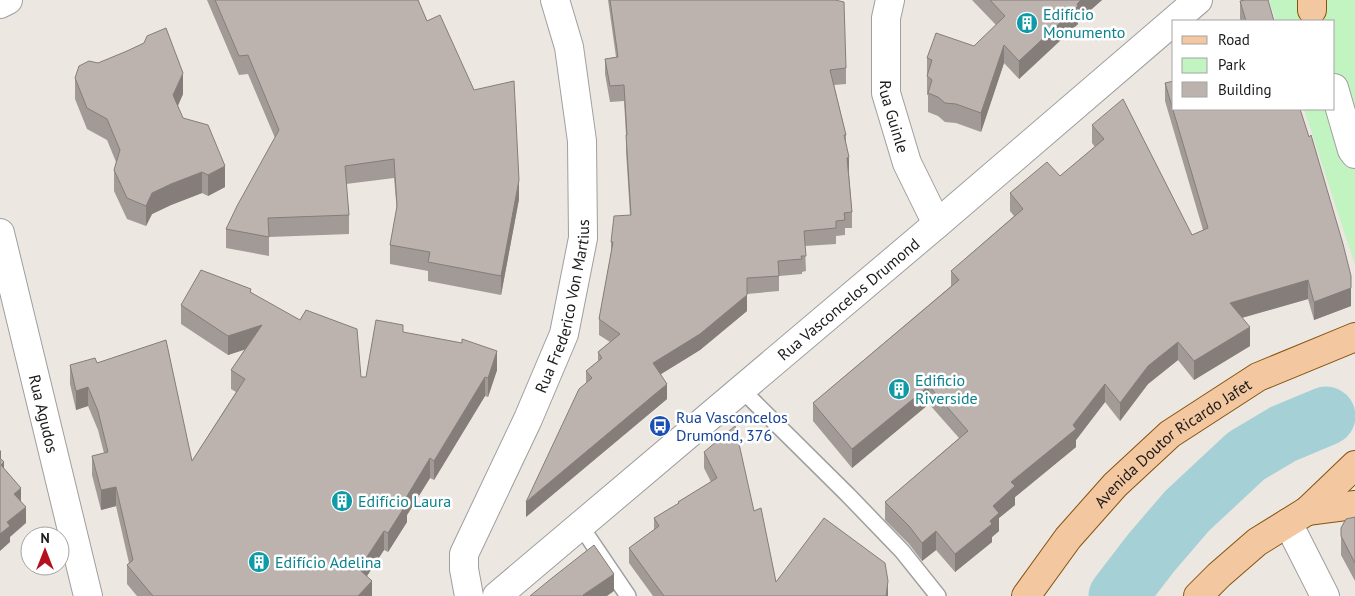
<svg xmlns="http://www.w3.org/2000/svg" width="1355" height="596" viewBox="0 0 1355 596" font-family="'PT Sans',sans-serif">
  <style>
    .park { fill: #c1f4c0 }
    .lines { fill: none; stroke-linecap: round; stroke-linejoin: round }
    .river { stroke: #a5d0d6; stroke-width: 59 }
    .service-casing { stroke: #9f9f9f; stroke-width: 18 }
    .minor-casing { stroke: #9f9f9f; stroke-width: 30 }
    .primary-casing { stroke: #86520c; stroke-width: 30 }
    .service { stroke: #fff; stroke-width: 15 }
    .minor { stroke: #fff; stroke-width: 28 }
    .primary { stroke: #f3c79f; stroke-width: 28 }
    .wall { fill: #a29a96 }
    .shaded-wall { fill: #847d7a }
    .building { fill: #bcb3ae; stroke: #847d7a }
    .labels { text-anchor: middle; stroke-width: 5; stroke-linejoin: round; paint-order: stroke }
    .culture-label { font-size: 16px; fill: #0d838f; stroke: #fff; text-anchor: start }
    .street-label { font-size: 16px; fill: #1b1b1b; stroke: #fff }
    .transit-label { font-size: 16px; fill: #164399; stroke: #fff; text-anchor: start }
  </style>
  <rect width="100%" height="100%" fill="#ece7e1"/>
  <path class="park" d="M1269 0H1355V265L1304 109H1334V21H1276Z"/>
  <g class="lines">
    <path class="river" d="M1118 596 1151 553 1187 511 1246 456 1283 434 1326 416"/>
    <g class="service-casing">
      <path id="service" d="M741 389 848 495 902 551 938 596
        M580 525 628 596"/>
    </g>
    <g class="minor-casing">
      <g id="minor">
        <path id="s1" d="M890 0 886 18V93L907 163 937 224"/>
        <path d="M0 4 8 0"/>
        <path d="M1334 88 1352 150 1355 154"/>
        <path id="s2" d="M0 233 88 596"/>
        <path d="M1288 523 1325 596"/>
        <path id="s3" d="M469 596 464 569V554L528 419 564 334 583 238 582 141 569 47 555 0"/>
        <path id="s4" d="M497 596 937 224 1198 0"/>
      </g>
    </g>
    <g class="primary-casing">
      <g id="primary">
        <path d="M1312 10V0"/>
        <path d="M1307 511 1355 505"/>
        <path id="s5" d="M1026 596 1068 538 1115 485 1170 434 1258 377 1355 337"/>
        <path d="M1198 596 1219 575 1257 542 1307 511 1355 465"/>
      </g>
    </g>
    <use href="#service" class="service"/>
    <use href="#minor" class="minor"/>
    <use href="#primary" class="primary"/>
  </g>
  <path class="wall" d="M207 0H418L427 21 519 199 501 295 428 281V271L390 264V245L397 211 394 178 346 184 349 215V234L269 237V256L226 248V229L275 138 248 74 239 75Z
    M608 0H835L846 68V84L834 85 846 135V144L849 173 852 212V228H845V235L836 236V244L805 246 806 271 802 272V274L779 276V291L747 294V311L700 350 661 374 667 399 526 517 586 383V371L598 361V352L610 342 599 335V319L611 253V242L630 215 626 151V135L624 101 610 102 605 74V59L616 57Z
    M972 0H1102L1078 21V24L1019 79 1004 63 981 132 956 123 945 122 938 116 928 112V95H927V58L974 46 996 25Z
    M1240 1 1274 21H1240Z
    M75 78 183 94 178 106 183 118 225 187 208 196 202 193 171 205 152 214 146 226 127 219 114 191V170L116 162 107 140 87 129 75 99Z
    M1165 83 1351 294V306L1314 320 1308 299 1242 318 1250 346 1194 380 1178 360 1148 384 1120 421 1105 402 1076 440V447L1015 497V505L999 518V531L992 537V542L955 572 936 550 922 561 909 544 885 520V502L959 438 929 404 852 468 813 421V403L951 286V271L1014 216 1010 211V193L1060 176 1095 147 1092 143V125L1192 235 1203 230 1165 101Z
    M251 292 361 377H366L403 332 497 370 488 397 485 396 434 480 430 478 407 515V522L388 552 384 550 367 576 372 596H137L127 584V565L129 563 116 506 101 510 92 475V456L104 453 98 430 88 406 76 410 70 384V365L97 363 192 461 236 392 231 389V370L245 349 228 355 181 324V305Z
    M704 452 754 511 776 582 888 596H653L629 563V548L654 530V518L678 504V502L711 482 704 468Z
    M1355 517V581L1341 555V528Z"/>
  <path class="shaded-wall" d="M1081 0H1102L1078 21V24L1019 79V61Z
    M1004 45V63L981 132V113Z
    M183 73V94L173 116V95Z
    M849 157V173H847V158Z
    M225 166V187L208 196V175Z
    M202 172V193L171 205 152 214 146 226V206L152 193 171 184Z
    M519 180V199L501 295V276Z
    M1351 276V306L1314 320V302Z
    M1308 280V299L1230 321V303Z
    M747 295V311L700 350 653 379V363Z
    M262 325V344L228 355V336Z
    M1250 327V346L1194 380V361Z
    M1178 342V360L1148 384 1120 421V403L1148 366Z
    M497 351V370L488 397V378Z
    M485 377V396L434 480V461Z
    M667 384V399L526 517V502Z
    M1105 384V402L1076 440V447L1015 497V505L999 518V531L992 537V542L955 572V554L990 521 993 506 1011 482 1073 425Z
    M929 386V404L852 468V449Z
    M88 387V406L76 410V391Z
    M1 450V465L4 462V479L0 468V451Z
    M430 458V478L407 515V522L388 552V533L404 501Z
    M116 487V506L101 510V490Z
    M21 488V505L14 494Z
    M26 507V523L10 537V542L0 551V534L7 522Z
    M384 531V550L359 588V569Z
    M936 531V550L922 561V543Z
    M614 574V591L607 596H583V595Z
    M372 581V596H358Z
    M888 581V596H886Z"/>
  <path class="building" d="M215 0H418L427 21 440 15 474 90 514 81 519 180 501 276 428 262 430 252 390 245 397 206 394 159 345 166 349 215 268 218 269 237 226 229 237 206 279 130 248 55 239 56Z
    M610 0H835L844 2 846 68 830 70 846 135H844L849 157 847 158 852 212 844 213 845 220 836 221V228L804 231 806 256H801L802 259 778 261 779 276 747 278V295L700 334 653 363 667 384 526 502 579 389 592 378 586 371 602 358 598 352 620 334 599 319 613 242H611L614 216 631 215 626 135H627L624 85 610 86 605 59 618 57Z
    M990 0H1081L1077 4 1078 6 1019 61 1004 45 981 113 956 104 945 103 938 97 928 93 932 80 927 76 932 60 927 58 936 33 974 46 1005 16Z
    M1245 0H1268L1274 21H1246L1240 1Z
    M166 28 183 73 173 95 183 118 208 125 225 166 208 175 202 172 171 184 152 193 146 206 127 198 114 170 120 150 107 119 87 108 75 78 79 66 89 61 98 63 127 51 144 43 147 36Z
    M1174 81V109H1300L1309 137 1311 135 1343 244 1351 276V288L1314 302 1308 280 1230 303 1250 327 1194 361 1178 342 1148 366 1120 403 1105 384 1073 425 1076 429 1011 482 1015 486 993 506 999 513 990 521 992 524 955 554 936 531 922 543 909 526 885 502 968 431 929 386 852 449 813 403 959 280 951 271 1023 209 1010 193 1047 162 1060 176 1104 139 1092 125 1123 99 1192 235 1208 228 1165 83Z
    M201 270 251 289 250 292 300 320 306 310 357 329 361 377H366L376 320 403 325V332L462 343V339L497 351 488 378 485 377 434 461 430 458 404 501 407 503 388 533 384 531 359 569 372 581 358 596H153L127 565 133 560 116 487 101 490 92 456 108 452 98 411 88 387 76 391 70 365 95 358 97 363 166 340 192 461 245 379 231 370 262 325 228 336 181 305Z
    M735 426 754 511 761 508 776 582 824 518 885 563 888 581 886 596H664L629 548 659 526 654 518 679 503 678 502 717 478 704 452Z
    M0 458 4 462 1 465 21 488 14 494 26 507 7 522 10 526 0 534Z
    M1355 517V563L1341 536V528L1346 519Z
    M594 545 614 574 583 595 584 596H530L552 578Z"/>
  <defs>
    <g id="building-disc" transform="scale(1.125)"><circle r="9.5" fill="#0f9aa8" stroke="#fff"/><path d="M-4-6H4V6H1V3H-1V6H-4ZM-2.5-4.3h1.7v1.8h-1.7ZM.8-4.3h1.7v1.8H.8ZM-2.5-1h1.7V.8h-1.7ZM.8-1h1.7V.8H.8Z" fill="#fff"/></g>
    <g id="bus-disc" transform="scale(1.125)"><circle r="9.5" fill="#1a4fb4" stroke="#fff"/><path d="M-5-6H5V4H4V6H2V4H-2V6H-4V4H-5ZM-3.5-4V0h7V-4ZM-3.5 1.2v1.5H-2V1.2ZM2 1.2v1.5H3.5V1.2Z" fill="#fff"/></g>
  </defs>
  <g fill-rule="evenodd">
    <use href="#building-disc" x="1027" y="23"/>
    <use href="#building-disc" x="899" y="389"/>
    <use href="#bus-disc" x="660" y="426"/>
    <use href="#building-disc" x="342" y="501"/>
    <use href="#building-disc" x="259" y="562"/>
  </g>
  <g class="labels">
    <g class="culture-label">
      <text x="1043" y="20">Edifício<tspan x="1043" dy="18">Monumento</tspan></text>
      <text x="915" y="386">Edificio<tspan x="915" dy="18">Riverside</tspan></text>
      <text x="358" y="507">Edifício Laura</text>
      <text x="275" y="568">Edifício Adelina</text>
    </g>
    <g class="street-label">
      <text dy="6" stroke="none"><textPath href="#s1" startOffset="118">Rua Guinle</textPath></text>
      <text dy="6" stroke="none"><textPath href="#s4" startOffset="460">Rua Vasconcelos Drumond</textPath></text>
      <text dy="6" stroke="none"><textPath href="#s3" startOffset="311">Rua Frederico Von Martius</textPath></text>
      <text dy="6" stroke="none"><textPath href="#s2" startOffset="186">Rua Agudos</textPath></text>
      <text dy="6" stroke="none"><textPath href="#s5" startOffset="214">Avenida Doutor Ricardo Jafet</textPath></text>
    </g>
    <g class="transit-label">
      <text x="676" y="423">Rua Vasconcelos<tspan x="676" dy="18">Drumond, 376</tspan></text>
    </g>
  </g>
  <rect x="1172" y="20" width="162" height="90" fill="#ffffff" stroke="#a4a4a4"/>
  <rect x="1182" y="36" width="25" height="8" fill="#f3c79f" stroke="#a4a4a4"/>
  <text x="1218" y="45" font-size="15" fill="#1b1b1b">Road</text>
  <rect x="1182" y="58" width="25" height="15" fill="#c1f4c0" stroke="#a4a4a4"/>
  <text x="1218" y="70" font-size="15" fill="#1b1b1b">Park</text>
  <rect x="1182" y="82" width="25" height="15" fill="#bcb3ae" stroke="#a4a4a4"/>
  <text x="1218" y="95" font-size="15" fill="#1b1b1b">Building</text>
  <g transform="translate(45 551)"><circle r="24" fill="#ffffff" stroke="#a4a4a4"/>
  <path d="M0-4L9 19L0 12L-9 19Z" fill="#b6101f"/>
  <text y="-8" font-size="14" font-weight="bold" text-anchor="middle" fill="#1b1b1b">N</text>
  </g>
</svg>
